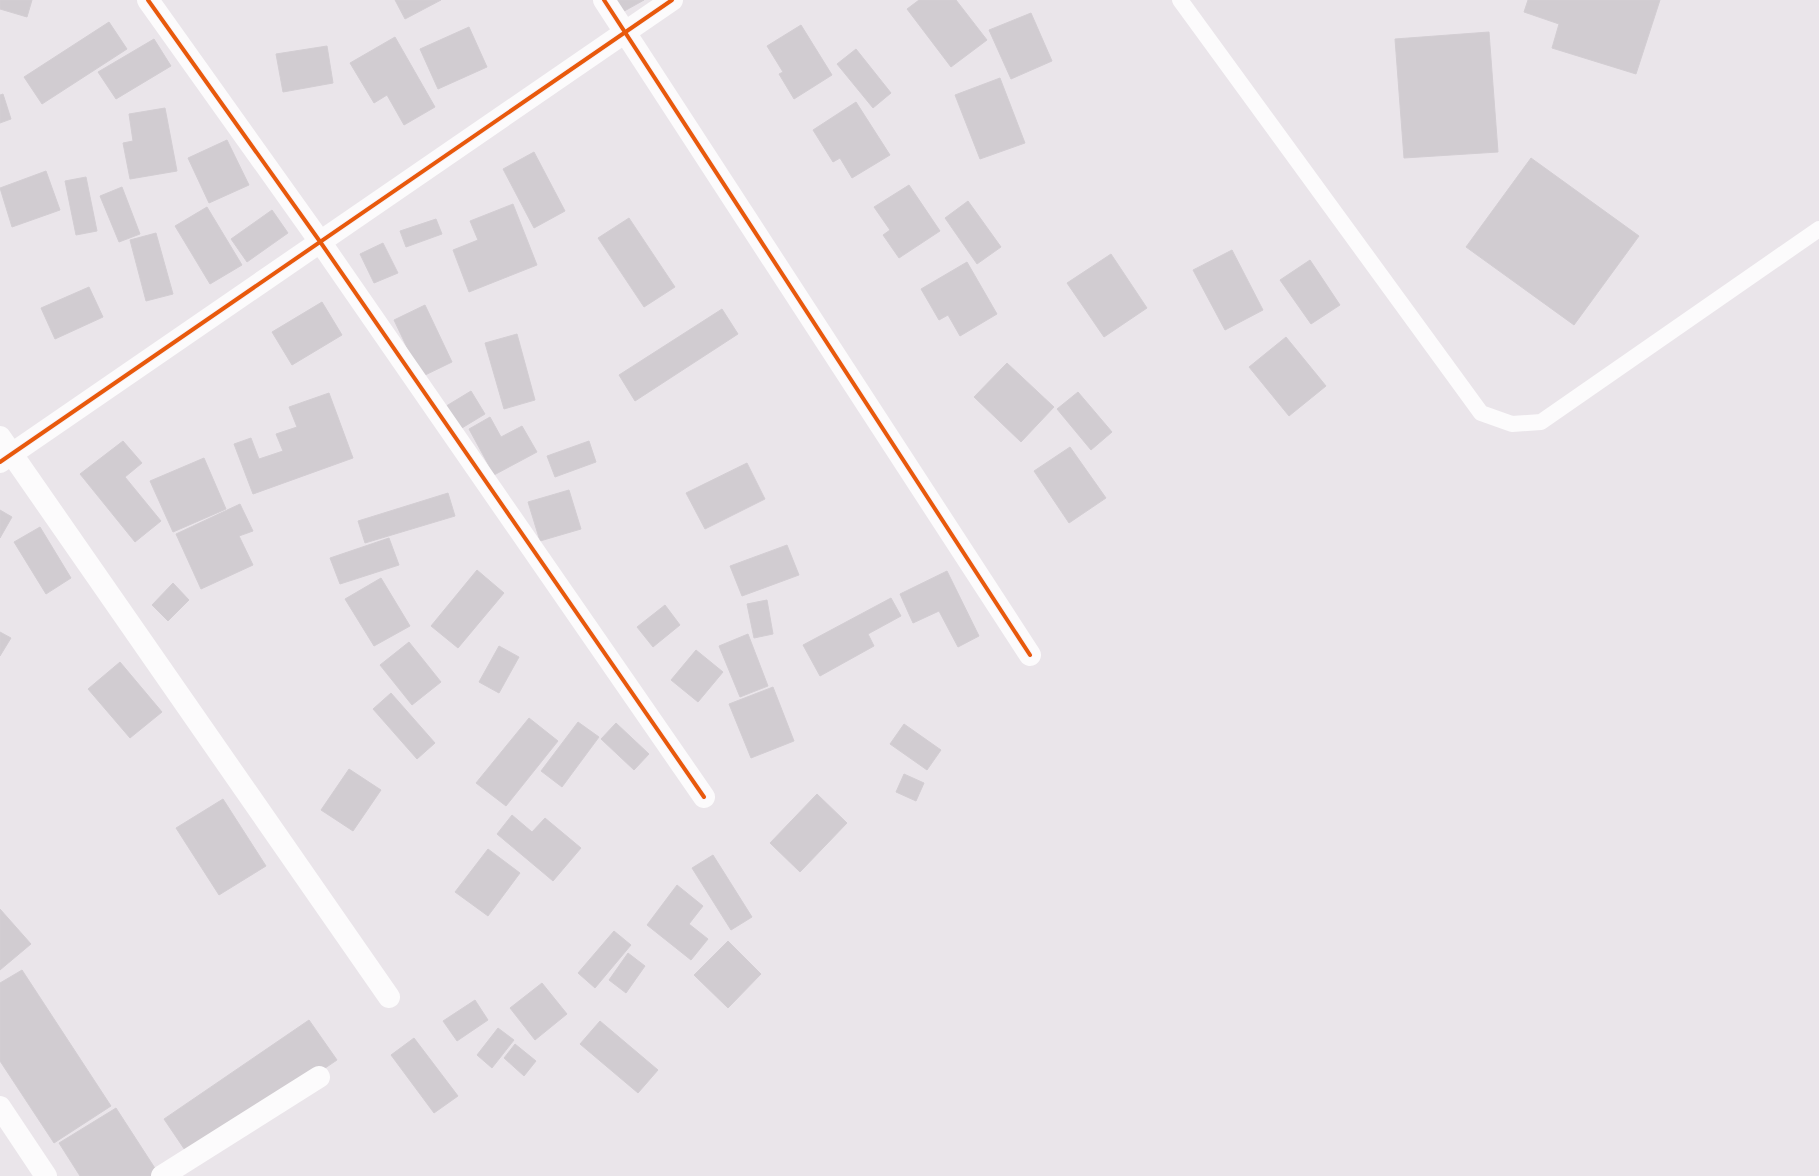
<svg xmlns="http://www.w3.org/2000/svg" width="1819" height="1176" viewBox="0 0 1819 1176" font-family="'Source Sans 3',sans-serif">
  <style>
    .building { fill: #d1ccd1; stroke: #d3ced3 }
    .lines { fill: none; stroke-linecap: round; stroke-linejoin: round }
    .service { stroke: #fcfbfc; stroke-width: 16 }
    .minor { stroke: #fcfbfc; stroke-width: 22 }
    .cycleway-casing { stroke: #f9f3f9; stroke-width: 6 }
    .cycleway { stroke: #e8590c; stroke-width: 4 }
  </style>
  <rect width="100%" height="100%" fill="#eae5ea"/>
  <path class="building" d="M0 0H32L27 17 0 9Z
    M395 0H441L405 19Z
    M611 0H644L619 14Z
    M919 0H956L987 40 951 67 907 9Z
    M1528 0H1660L1636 74 1552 48 1559 24 1524 12Z
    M1031 13 1052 61 1011 79 989 30Z
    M109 22 127 49 42 104 24 77Z
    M801 25 832 75 794 99 779 74 783 72 767 46Z
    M469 27 487 67 438 89 420 49Z
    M1489 32 1498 152 1404 158 1395 39Z
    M395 37 435 107 404 125 387 95 374 103 350 63Z
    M154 39 171 66 116 99 98 72Z
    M327 46 333 83 283 92 276 54Z
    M856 49 891 93 873 108 837 64Z
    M1000 78 1025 143 980 159 955 95Z
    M3 94 11 119 0 123V95Z
    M856 102 890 155 852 178 840 158 833 162 813 130Z
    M165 108 177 171 130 179 123 143 133 141 129 114Z
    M227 140 249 185 209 203 188 158Z
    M534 152 565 211 534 228 503 169Z
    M1531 158 1639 236 1574 325 1466 247Z
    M46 171 60 210 12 227 0 188Z
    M86 177 97 231 76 235 65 181Z
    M909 185 940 231 899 258 883 235 890 230 874 207Z
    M122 187 140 234 119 242 100 196Z
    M968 201 1001 247 977 264 945 218Z
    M513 204 537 265 469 292 453 250 478 240 470 221Z
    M207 207 242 265 210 284 175 226Z
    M272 210 288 233 247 262 231 239Z
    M629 218 675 287 644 307 598 238Z
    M436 219 442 234 406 247 400 231Z
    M156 233 173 294 146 301 130 240Z
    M383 243 398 273 374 283 360 254Z
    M1232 250 1263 310 1225 330 1193 270Z
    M1111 254 1147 308 1104 337 1067 283Z
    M1310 260 1340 305 1311 324 1280 280Z
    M967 262 997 314 960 336 948 315 939 320 921 289Z
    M89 287 103 317 55 339 41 308Z
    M322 302 342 335 292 365 272 332Z
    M425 305 452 362 421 377 394 320Z
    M722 309 738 334 635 401 619 375Z
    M517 334 535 400 504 409 485 343Z
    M1286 337 1326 386 1289 416 1249 367Z
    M1007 363 1054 407 1021 442 974 397Z
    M471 391 485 414 457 431 443 408Z
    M1078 392 1112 432 1091 450 1057 409Z
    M329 393 353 458 253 494 234 444 251 438 259 459 283 451 276 434 297 427 289 407Z
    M490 417 501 437 522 426 537 452 494 475 469 429Z
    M123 441 142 463 125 477 161 521 135 542 80 474Z
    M589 441 596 462 555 477 547 456Z
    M1070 447 1106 498 1069 523 1034 471Z
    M204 458 226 509 173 532 150 481Z
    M747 463 765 499 705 529 686 493Z
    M569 490 581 529 540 541 528 502Z
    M448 493 455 516 365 543 358 521Z
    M240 504 253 531 239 536 253 565 201 589 176 534Z
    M0 510 12 517 0 538Z
    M40 527 71 578 46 594 14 542Z
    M389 538 399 565 340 584 330 558Z
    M787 545 799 575 742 596 730 566Z
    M477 570 504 593 458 648 431 626Z
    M947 571 979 636 958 647 939 611 913 623 900 594Z
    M381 578 410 626 374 646 345 599Z
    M173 583 189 600 168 621 152 605Z
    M891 598 901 616 868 634 874 646 820 676 803 645Z
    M767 600 773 634 754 638 747 604Z
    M665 605 680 625 653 647 637 627Z
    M0 632 11 638 0 656Z
    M748 634 768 686 740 697 719 646Z
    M409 642 441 682 412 705 380 665Z
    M499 646 519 657 499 693 479 682Z
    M696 650 723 672 698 702 671 680Z
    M120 662 162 712 130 738 88 689Z
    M773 687 794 741 751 758 729 704Z
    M391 693 435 743 417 759 373 709Z
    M529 718 558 741 506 806 476 783Z
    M578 722 599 737 562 787 541 771Z
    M616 723 649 754 634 770 601 739Z
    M904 724 941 750 927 770 890 744Z
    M349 769 381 790 353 831 321 810Z
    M904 774 924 783 916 801 896 792Z
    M817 794 847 823 800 872 770 843Z
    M223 799 266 866 219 895 176 828Z
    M512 815 532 832 545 818 581 848 553 881 497 834Z
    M488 849 520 873 488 916 455 892Z
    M713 855 752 917 731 930 692 868Z
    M677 885 703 906 689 924 708 939 691 960 647 925Z
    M0 909 31 944 0 970Z
    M614 931 631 945 595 988 578 973Z
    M728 941 761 974 728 1008 694 975Z
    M628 953 645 966 626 993 609 980Z
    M22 970 111 1106 54 1143 0 1061V983Z
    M542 983 567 1014 535 1040 510 1008Z
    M475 1000 488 1020 457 1041 443 1021Z
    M309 1020 337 1060 191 1159 164 1119Z
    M600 1021 658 1070 638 1093 580 1044Z
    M498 1028 514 1040 492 1068 477 1055Z
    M414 1038 458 1096 434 1113 391 1055Z
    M515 1044 536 1061 524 1076 504 1058Z
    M116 1108 160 1176H80L59 1143Z"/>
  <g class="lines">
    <path class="service" d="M1180 0 1481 413 1512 424 1541 422 1819 229"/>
    <path class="minor" d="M148 0 321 243 704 797
      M604 0 1030 655
      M0 437 389 997
      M0 462 672 0
      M0 1107 46 1176
      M162 1176 319 1077"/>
    <g class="cycleway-casing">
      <path id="cycleway" d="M148 0 321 243 704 797
        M604 0 1030 655
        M0 462 672 0"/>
    </g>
    <use href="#cycleway" class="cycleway"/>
  </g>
</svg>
